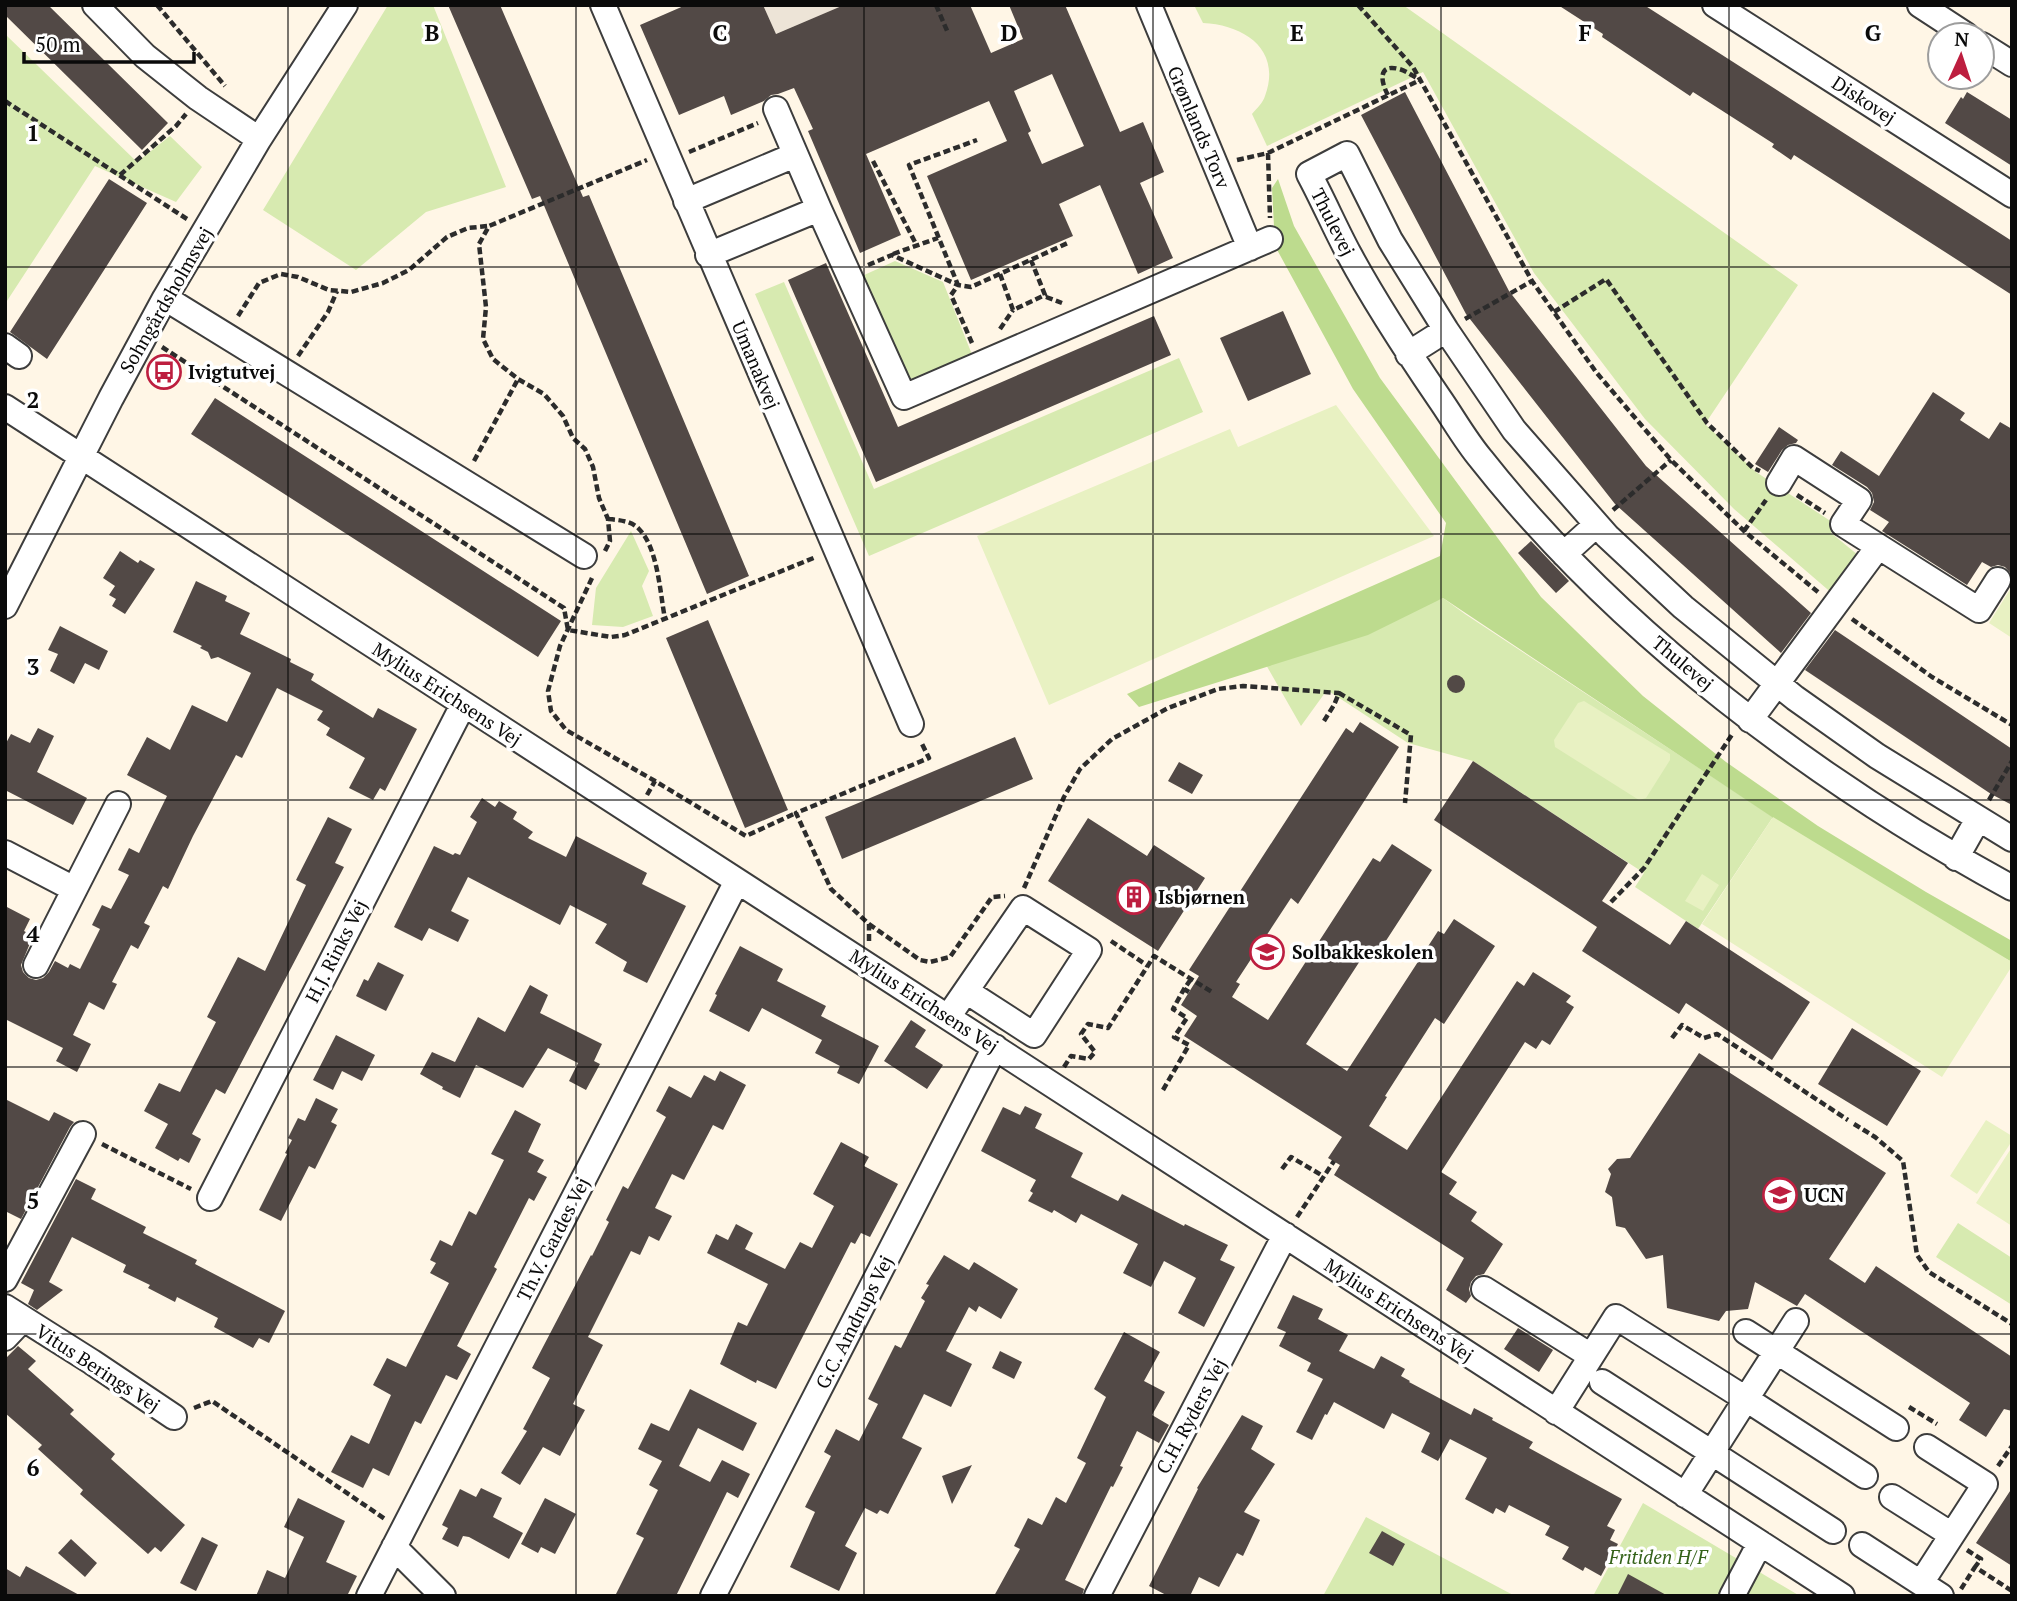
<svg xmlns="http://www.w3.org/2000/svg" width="2017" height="1601" viewBox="0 0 2017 1601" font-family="'PT Serif',serif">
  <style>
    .green { fill: #d7eab0 }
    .forest { fill: #bddb8e }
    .pitch { fill: #e8f1c2 }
    .plaza { fill: #ede4d7 }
    .building { fill: #524946; fill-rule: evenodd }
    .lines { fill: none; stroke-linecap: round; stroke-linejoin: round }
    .minor-casing { stroke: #3d3d3d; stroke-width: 28 }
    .path { stroke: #2c2c2c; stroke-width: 4.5; stroke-dasharray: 7 3.5; stroke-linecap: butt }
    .minor { stroke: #fff; stroke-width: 24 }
    .grid { fill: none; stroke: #0a0a0a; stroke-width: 2; stroke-opacity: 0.55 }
    .labels { text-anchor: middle; stroke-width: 7; stroke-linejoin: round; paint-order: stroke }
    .street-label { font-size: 19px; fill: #0a0a0a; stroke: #fff }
    .poi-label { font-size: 19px; font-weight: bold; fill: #0a0a0a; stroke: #fff; text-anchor: start }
    .park-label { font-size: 19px; font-style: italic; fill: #346219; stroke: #fff }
    .grid-label { font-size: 23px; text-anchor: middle; font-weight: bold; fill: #0a0a0a; stroke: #fff; stroke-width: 7; stroke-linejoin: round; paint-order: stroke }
  </style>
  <rect width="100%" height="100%" fill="#fff6e6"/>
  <path class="green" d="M388 5H433L506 187 426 212 356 270 263 210Z
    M1194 5H1403L1798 285 1705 424 1756 472 1835 524 1831 533 1858 555 1834 595 1734 509 1645 419 1534 273 1423 72 1267 146 1252 114C1256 109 1263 103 1265 96 1282 50 1245 25 1203 23Z
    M5 34 137 162 170 136 202 167 176 202 95 166 5 304Z
    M895 261 943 282 973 357 917 381 902 375 862 276Z
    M784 282 874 489 1179 358 1203 412 869 556 755 294Z
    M631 531 649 571 642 586 653 616 623 627 592 625 596 588Z
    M1443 598 1465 614 1773 817 1698 929 1635 887 1644 873 1473 761 1408 743 1327 690 1301 726 1265 663Z
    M1958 1223 2012 1258V1305L1936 1257Z
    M1643 1503 1800 1596H1593Z
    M1366 1517 1515 1596H1323Z"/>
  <path class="forest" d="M1278 179 1294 226 1380 378 1541 597 1643 696 1726 762 1818 826 1926 892 2012 941V962L1780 841 1772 817 1443 598 1368 635 1139 707 1127 694 1440 556 1446 523 1353 389 1275 246 1272 188Z"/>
  <path class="pitch" d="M1336 405 1434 536 1049 705 977 536 1230 429 1238 447Z
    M2011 588 2012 589V638L1989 623Z
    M1584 701 1670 754V760L1646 798 1639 800 1555 747 1554 740 1578 703Z
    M1773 817 2012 962V966L1942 1077 1702 924Z
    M1702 874 1719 885 1703 911 1685 901Z
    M1986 1120 2012 1136V1141L1977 1194 1950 1176Z
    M2012 1147V1226L1976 1203Z"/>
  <path class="plaza" d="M763 5H844L776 34Z"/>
  <path class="building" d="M5 5H48L168 123 142 150 5 15Z
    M448 5H500L583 197 589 195 749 576 707 594 540 196 532 199Z
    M686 5H763L776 34 844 5H970L991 53 1023 39 1009 5H1065L1120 132 1143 122 1164 172 1140 183 1173 258 1138 274 1100 185 1059 204 1073 236 971 280 927 176 1007 141 989 101 866 154 901 235 860 253 808 131 813 129 794 88 778 94 771 95 764 101 731 115 724 96 679 115 640 25ZM1052 74 1084 146 1042 164 1028 133 1031 131 1014 91Z
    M1558 5H1644L1797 103 2012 241V295L1794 155 1791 160 1772 147 1774 144 1693 92 1690 96 1602 37 1603 34Z
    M1405 92 1509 291 1646 466 1811 613 1781 653 1615 504 1466 314 1361 115Z
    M1967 92 2012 120V166L1945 123 1961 97 1963 99Z
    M109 179 147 203 47 359 10 332Z
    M826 263 898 427 1154 316 1171 355 876 482 788 280Z
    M1283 311 1311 374 1248 401 1220 338Z
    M1933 392 1965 413 1960 420 1989 439 2000 422 2012 429V575L2005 567 1998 565 1991 567 1982 562 1967 585 1882 531 1889 522 1870 510 1874 502 1872 493 1867 487 1832 465 1841 451 1879 476Z
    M215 398 561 621 538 657 191 434Z
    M1779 427 1798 440 1796 443 1788 445 1782 450 1768 472 1755 464Z
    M1531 541 1569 581 1556 593 1518 553Z
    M120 551 138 563 140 560 155 569 125 614 112 606 116 599 109 595 115 586 103 578Z
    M196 581 227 596 225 601 250 613 240 634 291 659 290 662 314 674 311 680 373 718 378 708 417 729 385 791 380 788 373 800 349 788 365 758 326 735 330 728 317 720 323 711 277 688 242 758 236 755 193 836 168 889 163 886 144 923 150 926 138 949 131 945 112 982 117 984 104 1010 89 1002 73 1035 91 1044 77 1072 56 1061 63 1048 5 1019V906L30 919 24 931 33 936 21 965 23 972 29 978 36 980 43 978 49 972 55 961 68 968 70 964 80 969 100 929 92 925 102 905 111 909 129 875 118 870 129 848 139 853 167 796 127 775 147 737 170 750 192 705 227 722 251 673 218 657 211 659 208 652 200 648 202 646 173 632Z
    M708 620 788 810 745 828 666 638Z
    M60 626 108 651 99 670 85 663 74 684 50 671 58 654 48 650Z
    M1835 630 2012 749V805L1991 794 1805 670Z
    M1447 684a9 9 0 1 1 18 0a9 9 0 1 1-18 0Z
    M1360 722 1399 747 1298 904 1291 898 1236 982 1240 984 1232 997 1268 1020 1373 858 1380 862 1392 844 1432 870 1378 953 1369 947 1306 1044 1347 1071 1438 931 1444 934 1454 919 1495 946 1444 1024 1435 1018 1385 1096 1387 1097 1369 1126 1407 1150 1517 981 1524 986 1533 972 1571 996 1566 1002 1574 1007 1550 1045 1542 1040 1536 1049 1525 1042 1441 1172 1457 1182 1449 1194 1477 1212 1471 1221 1503 1244 1484 1274 1476 1276 1471 1282 1469 1289 1471 1296 1466 1303 1446 1290 1464 1258 1334 1175 1340 1165 1328 1158 1342 1137 1184 1036 1197 1016 1181 1005 1199 976 1189 970 1346 728 1353 733Z
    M38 728 54 736 37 772 87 798 73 825 5 790V745L11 734 30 743Z
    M1015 737 1033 779 842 859 825 817Z
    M1473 761 1628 863 1602 901 1670 945 1686 921 1810 1002 1772 1060 1686 1003 1679 1014 1582 951 1597 927 1434 820Z
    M1179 762 1203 775 1192 794 1168 781Z
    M482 798 495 807 499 801 517 812 513 819 533 832 528 838 566 857 576 836 647 873 642 884 686 906 647 983 623 971 627 962 595 943 607 924 570 905 560 925 468 877 451 911 469 920 458 942 429 928 422 941 394 927 434 846 453 855 455 853 460 855 477 822 470 817Z
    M328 817 352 829 335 863 344 867 225 1094 216 1089 192 1134 201 1139 189 1163 180 1158 178 1161 155 1148 168 1124 144 1111 159 1083 180 1092 216 1022 207 1017 238 957 265 971 306 885 296 880Z
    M1088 818 1147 856 1154 845 1205 878 1158 951 1048 881Z
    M740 946 783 969 777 981 826 1006 821 1016 879 1046 859 1084 837 1073 840 1066 815 1053 822 1040 762 1008 749 1032 709 1011 717 995 715 994Z
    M378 962 404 975 386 1011 356 996 364 979 368 981Z
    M530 985 548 995 540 1013 602 1044 594 1061 600 1064 586 1090 569 1081 578 1063 548 1048 523 1088 476 1065 460 1098 442 1089 443 1087 420 1074 432 1052 455 1062 478 1017 505 1032Z
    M911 1020 926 1030 915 1047 943 1065 927 1089 884 1061Z
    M1852 1028 1921 1071 1887 1126 1818 1084Z
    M336 1035 375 1055 362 1081 342 1071 333 1090 313 1080Z
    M1699 1053 1886 1173 1829 1259 1865 1283 1876 1266 2012 1357V1411L2004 1409 1986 1437 1959 1420 1970 1403 1805 1294 1797 1306 1755 1282 1748 1309 1726 1311 1719 1321 1667 1308 1663 1255 1646 1259 1625 1228 1616 1226 1612 1197 1605 1192 1611 1174 1608 1169 1617 1159 1630 1158Z
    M720 1071 746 1085 723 1130 713 1125 684 1180 672 1174 655 1208 672 1216 659 1241 649 1236 640 1255 631 1251 588 1337 603 1345 573 1404 585 1410 560 1456 543 1447 520 1485 501 1473 527 1431 523 1429 550 1378 532 1368 591 1255 592 1256 609 1222 606 1220 623 1186 628 1189 666 1117 656 1111 669 1086 691 1098 704 1075 715 1081Z
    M316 1098 338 1109 331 1122 337 1125 315 1169 309 1166 281 1221 259 1210 287 1154 285 1153 292 1140 288 1138 298 1118 305 1121Z
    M5 1099 49 1121 54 1112 74 1122 70 1127 21 1219 5 1211Z
    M1025 1106 1042 1114 1035 1128 1083 1153 1071 1177 1118 1201 1122 1194 1184 1226 1185 1224 1228 1245 1220 1260 1235 1267 1204 1327 1178 1313 1196 1278 1164 1261 1151 1287 1123 1273 1138 1244 1081 1214 1076 1223 1054 1210 1052 1213 1028 1201 1033 1193 1030 1191 1036 1180 981 1151 1003 1107 1020 1115Z
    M515 1110 541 1124 528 1152 544 1160 537 1172 547 1177 534 1201 529 1198 494 1267 497 1269 457 1346 471 1354 457 1380 446 1375 421 1424 415 1421 389 1476 373 1468 363 1488 331 1472 351 1435 369 1444 391 1395 373 1385 387 1358 406 1367 410 1359 449 1283 430 1273 436 1263 430 1260 440 1240 452 1246 469 1211 476 1215 504 1160 491 1154Z
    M841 1142 869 1157 864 1166 898 1184 870 1237 861 1233 855 1244 851 1242 776 1389 757 1380 756 1383 720 1364 738 1322 747 1326 768 1284 707 1253 716 1234 728 1240 736 1224 753 1233 745 1249 785 1269 800 1242 812 1248 834 1206 813 1194Z
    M76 1179 96 1189 91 1199 146 1227 143 1233 197 1260 195 1264 285 1311 269 1343 259 1338 253 1348 214 1327 218 1318 177 1297 175 1302 148 1288 150 1285 123 1272 126 1265 72 1237 49 1282 63 1290 37 1310 28 1304 34 1290 21 1283Z
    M944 1255 969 1270 974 1262 1018 1289 1001 1319 979 1306 976 1312 969 1307 946 1351 972 1364 951 1407 924 1394 902 1438 922 1448 888 1514 880 1510 877 1514 865 1508 845 1546 857 1553 839 1591 790 1567 815 1512 805 1507 831 1456 824 1452 836 1429 859 1441 878 1404 868 1399 895 1345 901 1348 925 1301 921 1298 929 1285 926 1284Z
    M1293 1295 1323 1309 1318 1319 1348 1335 1339 1351 1374 1369 1381 1356 1405 1369 1401 1376 1410 1381 1409 1382 1471 1415 1474 1408 1493 1418 1492 1420 1533 1442 1529 1448 1622 1499 1607 1526 1615 1530 1610 1540 1618 1544 1601 1576 1585 1567 1583 1571 1562 1559 1569 1547 1545 1535 1550 1526 1509 1505 1505 1513 1496 1508 1493 1514 1465 1499 1487 1458 1450 1439 1438 1461 1421 1452 1430 1433 1392 1413 1384 1429 1334 1402 1327 1415 1325 1414 1312 1440 1296 1432 1323 1379 1307 1371 1311 1363 1279 1346 1286 1332 1277 1328Z
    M1518 1328 1553 1350 1539 1372 1504 1349Z
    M1124 1332 1160 1352 1144 1381 1165 1392 1152 1415 1169 1425 1159 1443 1137 1431 1120 1466 1123 1467 1113 1487 1111 1486 1065 1580 1084 1589 1082 1596H994L1020 1549 1014 1546 1028 1518 1042 1525 1056 1497 1066 1503 1086 1463 1077 1458 1106 1397 1094 1389Z
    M18 1346 36 1361 28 1369 74 1410 70 1414 115 1454 111 1459 185 1525 161 1552 155 1547 148 1554 80 1494 83 1490 38 1449 42 1445 5 1413V1359Z
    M1000 1351 1022 1362 1014 1379 992 1368Z
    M690 1389 757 1423 743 1451 698 1428 679 1466 710 1482 722 1460 750 1474 738 1498 727 1492 676 1596H615L644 1538 636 1534 658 1490 649 1485 662 1461 638 1449 651 1423 669 1431Z
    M1242 1415 1263 1426 1251 1449 1275 1464 1244 1512 1260 1520 1243 1556 1237 1553 1219 1587 1199 1577 1190 1596H1168L1149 1586 1198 1489 1197 1488Z
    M972 1465 952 1504 942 1476Z
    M481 1488 502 1498 493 1517 523 1533 509 1559 469 1537 463 1536 458 1547 442 1539 448 1528 442 1525 460 1489 476 1497Z
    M2012 1488V1566L1976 1543Z
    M298 1498 345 1521 326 1562 357 1576 347 1596H256L267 1570 285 1578 304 1537 284 1527Z
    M545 1498 576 1514 555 1554 541 1547 538 1553 521 1544Z
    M1382 1531 1405 1544 1393 1566 1369 1553Z
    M202 1537 218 1545 196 1591 180 1583Z
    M71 1539 97 1563 85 1577 58 1553Z
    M26 1566 81 1596H5V1568L20 1577Z
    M1628 1574 1668 1596H1617Z"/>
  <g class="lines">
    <g class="minor-casing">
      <path id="minor" d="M95 5 145 56 198 98 259 139
        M603 5 911 724
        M1149 5 1250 248
        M1715 5 2012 195
        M1920 5 1966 35
        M1982 45 2012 64
        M776 109 819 209 904 397 1270 239
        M686 201 795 155
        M708 255 819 209
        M165 298 584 556
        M5 346 19 356
        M1408 354 1446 330
        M5 407 1842 1596
        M1779 483 1794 458 1859 500 1843 524 1979 610 1998 580
        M1564 554 1596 525
        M5 606 111 398 165 298 259 139 345 5
        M1750 720 1878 547
        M2012 839 1877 756 1795 698 1683 607 1607 536 1514 430 1446 330 1390 240 1347 154 1309 174C1323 200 1335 228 1349 254 1376 304 1407 351 1439 398 1453 418 1465 440 1481 459 1619 634 1817 782 2012 888
        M5 853 74 889
        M1956 858 1978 819
        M36 965 118 804
        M948 1017 1023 908 1089 950 1034 1035 966 991
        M210 1198 463 705
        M5 1279 83 1134
        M1484 1289 1591 1356
        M5 1307 92 1362 174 1417
        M1796 1321 1746 1399 1865 1476
        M1746 1332 1896 1428
        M5 1338 22 1320
        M1602 1382 1833 1531
        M1556 1412 1616 1317 1746 1399 1685 1495
        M1892 1497 1952 1535
        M1862 1545 1941 1596
        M394 1547 443 1596
        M1921 1583 1985 1484 1927 1447
        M369 1596 737 881
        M713 1596 995 1047
        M1097 1596 1285 1235
        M1732 1596 1760 1543"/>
    </g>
    <path class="path" d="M157 5 225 86
      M936 5 948 33
      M1358 5 1413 67 1532 281 1596 372 1671 460 1744 531 1818 592
      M1388 95C1381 83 1377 63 1399 69 1407 71 1414 77 1420 80
      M5 101 187 219
      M689 152 758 123
      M1268 153 1270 218
      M1237 160 1268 153 1420 80
      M873 161 917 246
      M120 175 176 126 186 114
      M893 254 938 238
      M868 265 892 255 958 285 971 287 1070 242
      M1000 274 1013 310 1045 295 1031 260
      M1046 297 1062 303
      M1554 312 1606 279 1707 423 1753 468 1760 471
      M238 316 259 283 281 274 298 277 329 290 351 292 383 283 409 270 447 237 468 228 488 226
      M1465 319 1532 281
      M1000 329 1013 310
      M972 343 951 295 958 285 909 165 977 140
      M162 347 564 608 568 630 611 637 625 635 816 557
      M298 356 328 312 337 291
      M474 461 518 379
      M1797 495 1825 513
      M1613 510 1671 460
      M608 519C619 520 632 521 639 529 658 548 660 593 665 619
      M1744 531 1766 500
      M605 551 610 541 608 519 599 498 593 467 585 449 573 438 563 416 544 394 518 379 493 359 483 339 486 307 479 244 489 226 647 160
      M592 578 560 646 548 691 551 711 566 730 655 781 746 836 796 813
      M1852 619 1932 677 2012 725
      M1324 721 1334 705 1339 693 1411 735 1405 803
      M647 795 655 781
      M1989 800 2012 761
      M1024 888 1064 797 1080 769 1112 739 1168 708 1218 689 1243 686 1339 693
      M1611 902 1644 868 1733 733
      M869 924 920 960 930 962 950 957 992 897 1005 896
      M869 941V924L831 889 796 813 929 758 922 744
      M1111 941 1148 966
      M1189 992 1184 989 1191 979
      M1672 1038 1682 1025 1704 1038 1717 1034 1848 1120
      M1064 1067 1071 1056 1089 1059 1095 1052 1081 1034 1088 1024 1108 1028 1154 956 1212 992
      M1163 1090 1189 1045 1174 1037 1187 1018 1173 1009 1184 989
      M1854 1124 1875 1137 1903 1161 1917 1255 1929 1272 2012 1324
      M102 1144 191 1189
      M1282 1169 1291 1157 1323 1176
      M1297 1217 1334 1161
      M1909 1407 1937 1424
      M194 1408 212 1401 385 1519
      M1998 1466 2012 1446
      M1967 1550 1981 1559 1975 1567
      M1961 1589 1975 1567 2012 1591"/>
    <use href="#minor" class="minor"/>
  </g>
  <path class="grid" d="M288 5V1596M576 5V1596M864 5V1596M1153 5V1596M1441 5V1596M1729 5V1596M5 267H2012M5 534H2012M5 800H2012M5 1067H2012M5 1334H2012"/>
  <defs>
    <g id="bus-ring" transform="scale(1.75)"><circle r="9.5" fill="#fff" stroke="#bd1e3f" stroke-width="1.5"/><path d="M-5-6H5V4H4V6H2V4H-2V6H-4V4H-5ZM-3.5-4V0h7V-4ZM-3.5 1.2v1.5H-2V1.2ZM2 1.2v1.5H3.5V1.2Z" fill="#bd1e3f"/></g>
    <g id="building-ring" transform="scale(1.75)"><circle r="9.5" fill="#fff" stroke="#bd1e3f" stroke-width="1.5"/><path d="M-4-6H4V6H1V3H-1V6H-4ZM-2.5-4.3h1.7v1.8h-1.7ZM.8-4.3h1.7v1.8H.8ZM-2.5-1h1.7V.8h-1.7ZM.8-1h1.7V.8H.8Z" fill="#bd1e3f"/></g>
    <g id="school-ring" transform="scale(1.75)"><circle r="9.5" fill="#fff" stroke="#bd1e3f" stroke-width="1.5"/><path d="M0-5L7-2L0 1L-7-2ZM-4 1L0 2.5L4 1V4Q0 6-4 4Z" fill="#bd1e3f"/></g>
    <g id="university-ring" transform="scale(1.75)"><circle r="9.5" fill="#fff" stroke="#bd1e3f" stroke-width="1.5"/><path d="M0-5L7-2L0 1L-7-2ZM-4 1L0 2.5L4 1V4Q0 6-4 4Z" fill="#bd1e3f"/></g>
  </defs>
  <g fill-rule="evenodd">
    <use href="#bus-ring" x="164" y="372"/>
    <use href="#building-ring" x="1134" y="897"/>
    <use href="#school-ring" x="1267" y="952"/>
    <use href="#university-ring" x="1780" y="1195"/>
  </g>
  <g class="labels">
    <g class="street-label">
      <text transform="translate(1864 100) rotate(33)" y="7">Diskovej</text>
      <text transform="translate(1199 127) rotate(67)" y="7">Grønlands Torv</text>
      <text transform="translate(1333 222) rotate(63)" y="7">Thulevej</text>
      <text transform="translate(166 300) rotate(-60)" y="7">Sohngårdsholmsvej</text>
      <text transform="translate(756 365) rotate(67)" y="7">Umanakvej</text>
      <text transform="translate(1683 663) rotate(40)" y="7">Thulevej</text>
      <text transform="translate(447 694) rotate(33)" y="7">Mylius Erichsens Vej</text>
      <text transform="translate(336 951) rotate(-63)" y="7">H.J. Rinks Vej</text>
      <text transform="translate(924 1001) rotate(33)" y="7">Mylius Erichsens Vej</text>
      <text transform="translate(553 1239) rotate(-63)" y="7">Th.V. Gardes Vej</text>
      <text transform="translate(1399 1310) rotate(33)" y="7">Mylius Erichsens Vej</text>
      <text transform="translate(854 1322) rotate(-63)" y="7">G.C. Amdrups Vej</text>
      <text transform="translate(98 1368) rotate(33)" y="7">Vitus Berings Vej</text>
      <text transform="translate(1191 1416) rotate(-62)" y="7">C.H. Ryders Vej</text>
    </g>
    <g class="poi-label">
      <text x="188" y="379">Ivigtutvej</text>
      <text x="1158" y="904">Isbjørnen</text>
      <text x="1292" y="959">Solbakkeskolen</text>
      <text x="1804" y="1202">UCN</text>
    </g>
    <g class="park-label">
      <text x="1658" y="1564">Fritiden H/F</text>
    </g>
  </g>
  <g class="grid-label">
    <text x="432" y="41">B</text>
    <text x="720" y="41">C</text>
    <text x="1009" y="41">D</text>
    <text x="1297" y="41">E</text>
    <text x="1585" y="41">F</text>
    <text x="1873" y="41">G</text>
    <text x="33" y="141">1</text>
    <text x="33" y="408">2</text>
    <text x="33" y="675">3</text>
    <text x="33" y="942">4</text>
    <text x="33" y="1209">5</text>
    <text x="33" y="1476">6</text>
  </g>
  <rect width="2017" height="1601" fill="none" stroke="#0a0a0a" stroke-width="14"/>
  <g transform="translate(1961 56) rotate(3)"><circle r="33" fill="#ffffff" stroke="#9d9d9d" stroke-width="2"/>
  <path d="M0-5L12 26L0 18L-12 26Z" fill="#bd1e3f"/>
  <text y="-10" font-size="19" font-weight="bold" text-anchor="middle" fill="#0a0a0a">N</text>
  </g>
  <path d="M24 52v10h170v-10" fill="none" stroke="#0a0a0a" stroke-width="3.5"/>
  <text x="35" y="52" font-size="21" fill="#0a0a0a" stroke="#ffffff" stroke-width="5" paint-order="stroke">50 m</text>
</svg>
